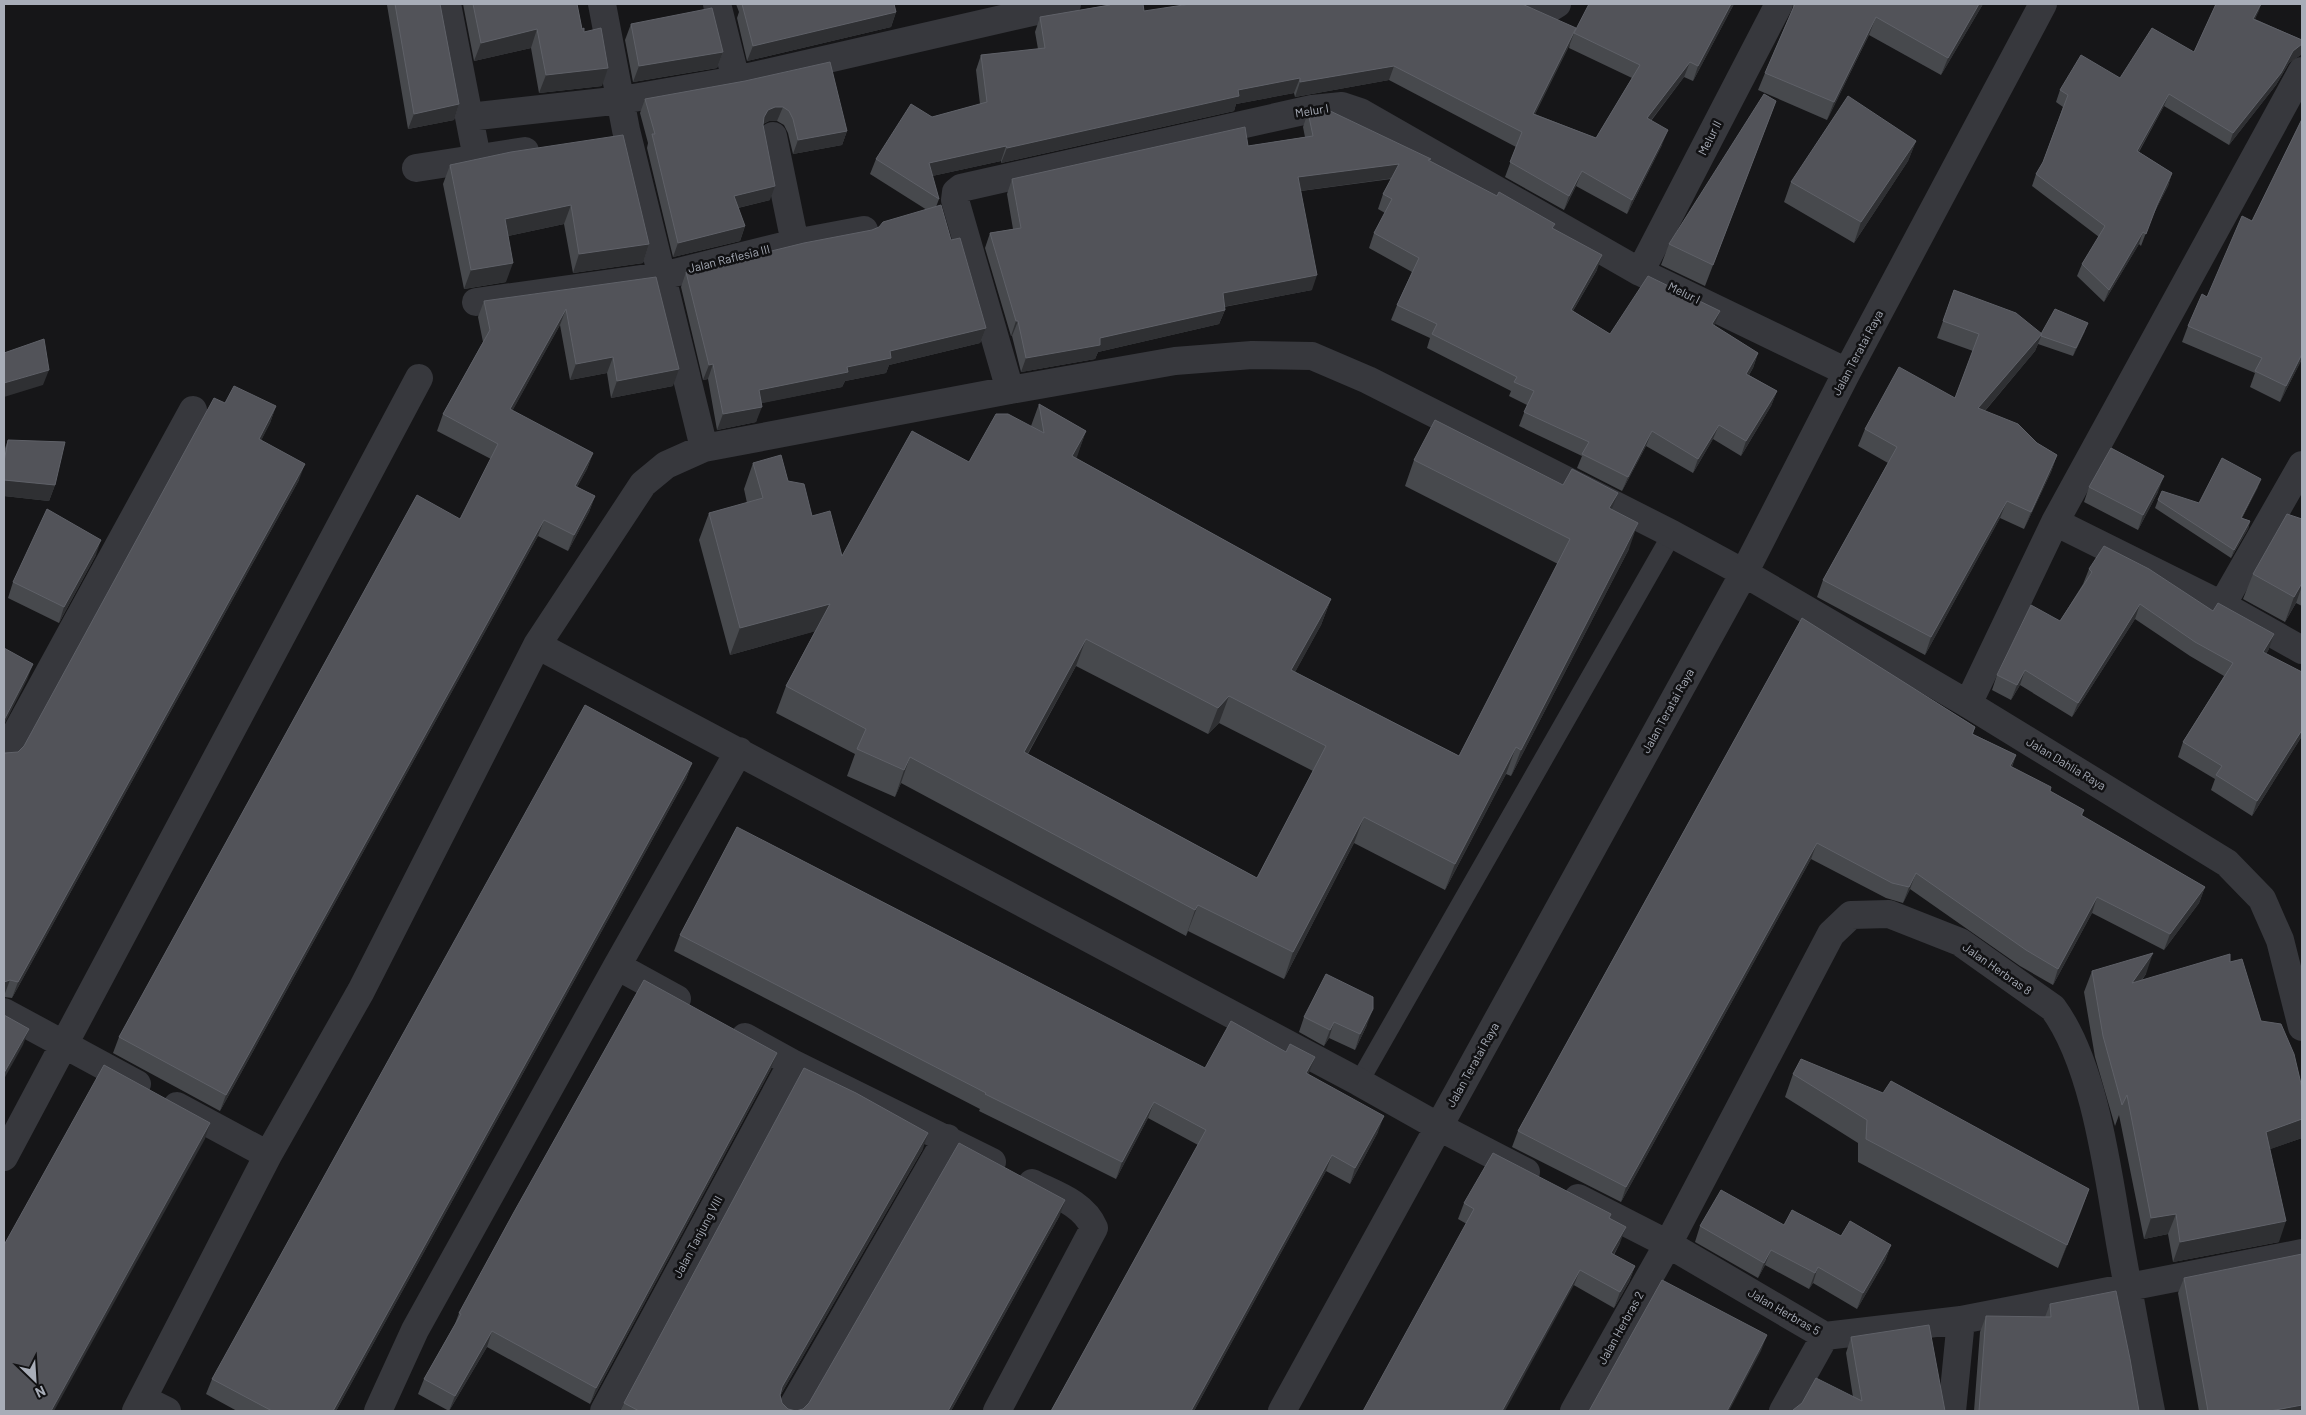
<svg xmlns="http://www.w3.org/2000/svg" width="2306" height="1415" viewBox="0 0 2306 1415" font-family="Barlow,sans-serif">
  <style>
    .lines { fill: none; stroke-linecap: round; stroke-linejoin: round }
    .service { stroke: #37383d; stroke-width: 19 }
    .minor { stroke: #37383d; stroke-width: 28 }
    .wall { fill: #47494d; fill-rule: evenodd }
    .shaded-wall { fill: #2f3033 }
    .building { fill: #525359; stroke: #5f6168; fill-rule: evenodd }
    .labels { text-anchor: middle; stroke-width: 5; stroke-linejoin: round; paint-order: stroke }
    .street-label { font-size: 12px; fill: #a8adb8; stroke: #111113 }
  </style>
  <rect width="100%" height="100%" fill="#161618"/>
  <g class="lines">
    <path class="service" d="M1359 1082 1672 534"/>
    <path class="minor" d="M447 4 477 158
      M602 4 626 130 704 448
      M717 4 736 80
      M1536 4 1549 9 1557 4
      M469 117 622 100 736 80 1067 4
      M773 136 795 243
      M416 168 525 151
      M1640 272 1779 4
      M476 302 662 276 795 243 864 230
      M1010 390 955 200 956 192 961 188 1312 109 1342 106 1360 112 1640 272 1847 372
      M2055 522 2222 605 2302 650
      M2222 605 2302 465
      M537 645 1359 1082 1439 1127 1526 1172
      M1968 704 2055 522 2302 71
      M4 755 193 410
      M617 966 677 999
      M4 1012 137 1084
      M745 1037 792 1063 992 1162
      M177 1106 268 1155
      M4 1157 419 378
      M1578 1198 1668 1244 1825 1336 1961 1320 2302 1253
      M143 1399 167 1411
      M136 1411 268 1155 361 991 537 645 643 484 666 465 704 448 1010 390 1175 361 1252 355 1312 356 1368 380 1672 534 1744 573 1968 704 2227 863 2262 899 2280 940 2302 1027
      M378 1411 415 1330 617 966 739 751
      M604 1411 792 1063
      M790 1411 947 1138
      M997 1411 1094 1228C1084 1203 1054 1194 1032 1183
      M1282 1411 1744 573 1847 372 2043 4
      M1574 1411 1668 1244 1831 934 1851 915 1889 914 1960 942 2053 1008C2095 1065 2108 1174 2120 1243 2130 1299 2140 1355 2151 1411
      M1783 1411 1825 1336
      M1952 1411 1961 1320"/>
  </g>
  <path class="wall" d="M387 4H440L459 104 454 120 408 129 387 5Z
    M463 4H577L582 29 602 86 539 93 531 48 474 61Z
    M736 4H894L896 12 891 27 747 61 737 18 739 12Z
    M1108 4H1143L1144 11 1576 28 1734 4 1693 81 1684 77 1651 121 1662 145 1627 214 1576 186 1564 210 1505 177 1516 147 1389 80 1295 97 1294 93 1236 104 1234 111 1001 163V161L932 176 939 199 936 207 951 240 986 328 980 343 889 365 886 373 845 381 842 387 761 403 756 422 717 430 708 379 703 380 681 287 686 272 872 230 927 210 870 174 876 159 932 117 980 104 976 70 981 55 1038 49 1035 32 1040 17 1108 5ZM1570 44 1569 48 1632 78 1596 138 1535 114Z
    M1793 4H1983L1941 75 1869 35 1827 120 1758 90 1765 73 1793 8Z
    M2216 4H2261L2255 19 2302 40V54L2289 63 2276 85 2229 145 2164 106 2139 152 2172 173 2168 186 2152 217 2141 246 2139 244 2104 302 2077 276 2082 264 2099 237 2032 186 2036 174 2043 162 2063 107 2056 102 2060 90 2120 78 2194 52Z
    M631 24 723 52 717 68 633 82 625 40Z
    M745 81 847 131 842 145 793 154 788 133 784 125 777 121H769L763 124 770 200 738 208 745 226 740 241 673 257 647 148 648 143 640 113 645 99Z
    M1776 101 1705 286 1661 265 1669 244Z
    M1308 112 1430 161 1553 229 1597 270 1573 311 1610 334 1715 326 1758 353 1753 368 1749 375 1777 391 1771 406 1741 456 1713 439 1693 473 1646 446 1622 491 1577 468 1582 456 1519 426 1527 405 1509 396 1511 391 1427 348 1430 338 1391 320 1397 305 1412 272 1369 248 1374 233 1385 213 1378 209 1383 194 1391 179 1301 191 1312 290 1224 307 1225 310 1219 324 1098 352 1095 359 1021 372 1012 336H1011L985 248 990 233 1013 229 1007 194 1012 179 1248 146 1305 137 1303 127Z
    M2302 119V359L2280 402 2250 387 2255 373 2182 342 2188 326 2207 297 2252 221Z
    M1916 141 1908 161 1854 243 1784 202 1791 182Z
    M511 152 649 244 643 263 573 273 564 224 508 236 506 282 464 289 443 184 450 165Z
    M656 277 673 386 611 398 607 373 570 380 560 325 512 411 593 453 587 469 577 487 595 496 589 512 568 551 538 536 220 1111 113 1053 119 1037 460 519 491 459 437 431 443 414 483 342 478 317 484 301Z
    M1954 290 2041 334 2085 331 2073 356 2038 344 2035 351 1985 411 2057 455 2051 472 2024 529 2000 518 1925 655 1817 597 1823 580 1888 463 1858 446 1865 429 1955 398 1973 351 1937 338Z
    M1039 404 1086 431 1076 458 1331 599 1321 625 1295 672 1459 756 1558 564 1405 486 1414 460 1612 509 1629 549 1511 776 1506 774 1445 890 1354 843 1284 979 1188 931 1186 936 901 783 895 797 847 776 855 754 776 713 786 686 815 631 730 655 699 540 709 513 747 503 744 489 753 463 788 481 812 516 842 556 969 462 1031 426ZM1076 666 1208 734 1219 723 1313 771 1257 878 1028 754Z
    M276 406 270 423 261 440 299 480 12 998 4 997V756L18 752 24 746Z
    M8 440 55 485 49 501 4 496V451Z
    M2089 487 2158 492 2138 530 2084 502Z
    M2258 487 2242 518 2250 521 2248 529 2231 558 2155 508 2158 500 2199 503Z
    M2302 519V606L2296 603 2285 622 2243 599 2253 574Z
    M96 555 59 623 8 598 13 582Z
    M2089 569 2269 649 2266 654 2302 736 2252 816 2211 790 2215 779 2178 757 2183 742 2224 676 2190 656 2135 619 2072 717 2020 685 2011 700 1992 690 1997 675 2060 621 2083 584Z
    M1802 618 1975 727 1973 734 2016 755 2012 767 2050 791 2084 810 2082 816 2205 887 2199 903 2164 950 2092 913 2053 985 2020 966 1910 889 1903 903 1886 898 1811 859 1621 1202 1512 1147 1518 1131Z
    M692 763 686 779 336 1411H237L206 1394 212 1379Z
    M680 935 1205 1068 1308 1074 1378 1132 1350 1184 1326 1171 1194 1411H1051L1198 1145 1148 1118 1116 1179 979 1111 980 1109 674 951Z
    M2230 962 2261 1021 2302 1119V1138L2270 1149 2279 1242 2173 1262 2168 1234 2144 1239 2119 1115 2115 1126 2095 1057 2084 992 2092 971 2146 974 2142 980Z
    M1304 1017 1367 1025 1355 1050 1329 1038 1324 1046 1299 1032Z
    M777 1053 771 1069 590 1404 487 1347 449 1411 418 1394 424 1379 455 1324 459 1313Z
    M1793 1074 2089 1189 2058 1268 1858 1162V1143L1785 1097Z
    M923 1149 780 1396 782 1403 788 1409 796 1411 803 1409 1060 1215 951 1411H620L624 1403Z
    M1464 1203 1610 1218 1620 1243 1614 1255 1635 1266 1629 1282 1614 1308 1458 1219Z
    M1784 1225 1891 1245 1885 1261 1857 1309 1813 1283 1809 1289 1765 1265 1758 1278 1695 1242 1700 1226Z
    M2184 1278 2302 1411H2199L2178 1293Z
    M2050 1304 2139 1411H1974L1980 1332 1986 1316 2045 1317Z
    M1851 1337 1945 1411H1793L1853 1397 1846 1353Z"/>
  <path class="shaded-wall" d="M1731 4H1734L1693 81 1698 66Z
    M1979 4H1983L1941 75 1948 58Z
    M2261 4 2259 11 2249 31 2253 19Z
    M896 12 891 27 747 61 753 46Z
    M1876 17 1869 35 1827 120 1834 102Z
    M1576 28 1570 44 1528 128 1533 114Z
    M537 29 531 48 474 61 481 43Z
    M2302 44V54L2289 63 2276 85 2229 145 2233 133 2293 51Z
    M723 52 717 68 633 82 639 66Z
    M1690 62 1684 77 1641 133 1647 118Z
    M1394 66 1389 80 1295 97 1300 82Z
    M608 68 602 86 539 93 546 75Z
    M1300 78 1294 93 1236 104 1234 111 1001 163 1007 148 1238 90Z
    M2169 94 2164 106 2132 163 2137 151Z
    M459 104 454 120 408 129 414 114Z
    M775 107H783L777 121H769L763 124 764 117 768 110Z
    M1668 130 1662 145 1627 214 1632 200Z
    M847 131 842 145 793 154 798 140Z
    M1916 141 1908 161 1854 243 1861 222Z
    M1006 146 1001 161 923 178 929 163Z
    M1399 164 1394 178 1293 192 1298 177Z
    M1582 171 1576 186 1564 210 1569 196Z
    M2172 173 2168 186 2152 217 2141 246 2157 205Z
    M775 186 770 200 729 210 734 196Z
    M571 205 564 224 499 238 505 219Z
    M745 226 740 241 673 257 678 243Z
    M2143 232 2139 244 2104 302 2109 290Z
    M649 244 643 263 573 273 579 254Z
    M1602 255 1597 270 1565 324 1571 310Z
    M513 263 506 282 464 289 471 270Z
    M1317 275 1312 290 1217 308 1223 293Z
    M566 309 560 325 504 426 510 409Z
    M1225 310 1219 324 1098 352 1095 359 1021 372 1026 358 1100 338Z
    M1720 311 1715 325 1712 324Z
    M1016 321H1018L1012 336H1011Z
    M2088 323 2085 331 2073 356 2076 348Z
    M986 328 980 343 889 365 886 373 845 381 842 387 753 405 759 390 890 351Z
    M2042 334 2035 351 1972 426 1978 408Z
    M1758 353 1753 368 1741 388 1746 374Z
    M2302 354V359L2280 402 2286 386Z
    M613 357 607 373 570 380 576 364Z
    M713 364 708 379 703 380 709 365Z
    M679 369 673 386 611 398 617 381Z
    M49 370 43 385 4 397V383Z
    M1777 391 1771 406 1741 456 1746 441Z
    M276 406 270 423 254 455 259 439Z
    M762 407 756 422 717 430 723 414Z
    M1719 425 1713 439 1693 473 1698 459Z
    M1086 431 1077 457 1062 483 1072 456Z
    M1652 431 1646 446 1622 491 1628 477Z
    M593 453 587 469 569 502 575 486Z
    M2057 455 2051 472 2024 529 2031 512Z
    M305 464 299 480 12 998 18 982Z
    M2164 476 2158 492 2138 530 2143 515Z
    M2261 479 2258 487 2238 526 2241 518Z
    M4 480 55 485 49 501 4 496Z
    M1618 493 1608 519 1609 508Z
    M595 496 589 512 568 551 574 535Z
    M2007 501 2000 518 1925 655 1931 637Z
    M544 520 538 536 220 1111 226 1095Z
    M2250 521 2248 529 2231 558 2234 550Z
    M1638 523 1629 549 1511 776 1521 750Z
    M101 540 96 555 59 623 64 607Z
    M2302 583V586L2296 603 2285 622 2294 597Z
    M1331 599 1321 625 1282 696 1291 670Z
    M830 604 820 630 730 655 740 628Z
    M2140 604 2135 619 2072 717 2078 703Z
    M2274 634 2269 649 2258 667 2263 652Z
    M1086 639 1076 666 1014 778 1024 752Z
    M33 664 27 680 4 725V720Z
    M2025 670 2020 685 2011 700 2017 685Z
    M1229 696 1219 723 1208 734 1218 708Z
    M2302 730V736L2252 816 2257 801Z
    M1516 747 1506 774 1445 890 1455 864Z
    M2016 755 2010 771V766Z
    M910 757 901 783 895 797 904 770Z
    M692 763 686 779 336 1411H333Z
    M1364 817 1354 843 1284 979 1293 952Z
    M1817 843 1811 859 1621 1202 1626 1187Z
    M1916 873 1910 889 1903 903 1909 887Z
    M2205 887 2199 903 2164 950 2170 934Z
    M2097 897 2092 913 2053 985 2058 969Z
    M1198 905 1188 931 1186 936 1195 910Z
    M2153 953 2146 974 2124 1003 2132 983Z
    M10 980 4 996V997V982Z
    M1373 1009 1367 1025 1355 1050 1360 1034Z
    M1334 1022 1329 1038 1324 1046 1330 1030Z
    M29 1029 23 1045 4 1079V1073Z
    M777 1053 771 1069 590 1404 596 1388Z
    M1315 1057 1309 1073 1300 1089 1306 1073Z
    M1154 1102 1148 1118 1116 1179 1122 1162Z
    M1384 1116 1378 1132 1350 1184 1355 1168Z
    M2302 1119V1138L2259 1153 2266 1132Z
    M210 1123 205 1139 54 1411H51Z
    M928 1133 923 1149 776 1403 782 1387Z
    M1332 1155 1326 1171 1194 1411H1191Z
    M2089 1189 2081 1212 2058 1268 2067 1245Z
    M1065 1200 1060 1215 951 1411H948Z
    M2176 1214 2168 1234 2144 1239 2151 1218Z
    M2286 1221 2279 1242 2173 1262 2180 1242Z
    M1626 1227 1620 1243 1605 1269 1611 1253Z
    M1891 1245 1885 1261 1857 1309 1863 1293Z
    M1771 1250 1765 1265 1758 1278 1764 1263Z
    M1635 1266 1629 1282 1614 1308 1620 1292Z
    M1818 1267 1813 1283 1809 1289 1815 1273Z
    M1580 1270 1574 1285 1505 1411H1502Z
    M492 1331 487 1347 449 1411 455 1396Z
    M1767 1335 1761 1351 1729 1411H1727Z
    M2302 1405V1411H2270Z"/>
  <path class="building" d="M395 4H440L459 104 414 114Z
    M473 4H577L582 29 584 28V32L601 28 608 68 546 75 537 29 481 43Z
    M742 4H894L896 12 753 46Z
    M1110 4H1143L1144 11 1190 4H1522L1576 28 1533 114 1596 138 1640 65 1574 33 1589 4H1731L1698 66 1690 62 1647 118 1668 130 1632 200 1582 171 1569 196 1510 162 1522 132 1394 66 1300 82V78L1238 90 1239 96 1007 148 1006 146 929 163 939 199 876 159 911 104 932 117 987 102 981 55 1045 48 1040 17 1110 5Z
    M1795 4H1979L1948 58 1876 17 1834 102 1765 73Z
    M2216 4H2261L2253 19 2302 40V44L2293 51 2281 73 2233 133 2169 94 2137 151 2172 173 2157 205 2146 234 2143 232 2109 290 2082 264 2105 226 2036 174 2043 162 2068 95 2060 90 2081 55 2120 78 2152 28 2194 52Z
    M712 8 723 52 639 66 631 24Z
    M830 62 847 131 798 140 793 119 789 111 783 107H775L768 110 764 117 763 125 775 186 734 196 745 226 678 243 652 134H655L645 99 745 81Z
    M1764 94 1776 101 1713 265 1669 244Z
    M1848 96 1916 141 1861 222 1791 182Z
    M1326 109 1431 159 1428 160 1497 196 1499 192 1555 224 1552 228 1602 255 1571 310 1610 334 1648 276 1720 311 1712 324 1758 353 1746 374 1777 391 1746 441 1719 425 1698 459 1652 431 1628 477 1582 454 1589 442 1524 412 1534 391 1514 382 1517 377 1432 334 1437 324 1397 305 1419 258 1374 233 1392 199 1383 194 1399 164 1298 177 1317 275 1223 293 1225 310 1100 338V345L1026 358 1018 321H1016L990 233 1021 228 1012 179 1245 127 1248 146 1313 136 1308 112Z
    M2302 119V354L2286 386 2255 371 2262 358 2188 326 2202 294 2207 297 2242 216 2252 221Z
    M623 135 649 244 579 254 571 205 505 219 513 263 471 270 450 165 511 152Z
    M941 205 951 240 960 238 986 328 890 351 891 358 847 367 848 372 759 390 762 407 723 414 713 364 709 365 686 272 804 243 872 230 879 227 883 222Z
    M656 277 679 369 617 381 613 357 576 364 566 309 510 409 593 453 575 486 595 496 574 535 544 520 226 1095 119 1037 417 495 460 519 498 444 443 414 490 330 484 301Z
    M1954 290 2016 313 2042 334 1978 408 2018 424 2037 443 2057 455 2031 512 2007 501 1931 637 1823 580 1897 447 1865 429 1899 367 1955 398 1979 334 1943 321Z
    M2055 309 2088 323 2076 348 2041 336V334Z
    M44 339 49 370 4 383V353Z
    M234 386 276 406 259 439 305 464 18 982 10 980 4 982V756L5 753 18 752 24 746 214 398 225 403Z
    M1039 404 1086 431 1072 456 1331 599 1291 670 1459 756 1570 539 1414 460 1435 420 1563 485 1572 469 1618 493 1609 508 1638 523 1521 750 1516 747 1455 864 1364 817 1293 952 1198 905 1195 910 910 757 904 770 857 749 866 729 786 686 830 604 740 628 709 513 763 498 753 463 781 455 788 481 804 484 812 516 830 511 842 556 912 431 969 462 996 414H1008L1044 433ZM1086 639 1218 708 1229 696 1326 746 1257 878 1024 752Z
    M8 440 65 442 55 485 4 480V462Z
    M2111 448 2164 476 2143 515 2089 487Z
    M2222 458 2261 479 2241 518 2250 521 2234 550 2158 500 2162 491 2199 503Z
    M47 509 101 540 64 607 13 582Z
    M2287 514 2302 519V583L2294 597 2253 574Z
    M2104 546 2149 569 2213 611 2218 603 2274 634 2263 652 2302 672V730L2257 801 2216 775 2222 766 2183 742 2233 663 2195 642 2140 604 2078 703 2025 670 2017 685 1997 675 2031 605 2060 621 2092 572 2089 569Z
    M1802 618 1975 727 1972 734 2016 755 2010 766 2051 787 2050 791 2084 810 2081 815 2205 887 2170 934 2097 897 2058 969 2026 950 1916 873 1909 887 1892 883 1817 843 1626 1187 1518 1131Z
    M4 648 33 664 4 720Z
    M585 705 692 763 333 1411H272L212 1379Z
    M737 827 1205 1068 1231 1021 1286 1052 1290 1044 1315 1057 1306 1073 1384 1116 1355 1168 1332 1155 1191 1411H1051L1206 1130 1154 1102 1122 1162 985 1094 986 1093 680 935Z
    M2153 953 2132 983 2230 954V962L2242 959 2261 1021 2281 1024 2294 1054 2302 1088V1119L2266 1132 2286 1221 2180 1242 2176 1214 2151 1218 2127 1095 2122 1105 2103 1036 2092 971Z
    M1326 974 1373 997V1009L1360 1034 1334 1022 1330 1030 1304 1017Z
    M644 980 777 1053 596 1388 492 1331 455 1396 424 1379 461 1314 459 1313 514 1212Z
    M4 1015 29 1029 4 1073Z
    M1801 1059 1883 1093 1891 1081 2089 1189 2067 1245 1866 1139 1867 1120 1793 1074Z
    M104 1065 210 1123 51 1411H4V1245Z
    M804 1068 856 1093 928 1133 782 1387 780 1395 782 1403 788 1409 796 1411 803 1409 809 1403 959 1143 1065 1200 948 1411H639L624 1403Z
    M1493 1153 1611 1214 1609 1218 1626 1227 1611 1253 1635 1266 1620 1292 1580 1270 1502 1411H1363L1474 1209 1464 1203Z
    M1721 1190 1784 1225 1792 1210 1841 1236 1850 1221 1891 1245 1863 1293 1818 1267 1815 1273 1771 1250 1764 1263 1700 1226Z
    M2302 1254V1405L2270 1411H2208L2184 1278Z
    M1662 1280 1767 1335 1727 1411H1589Z
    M2116 1291 2130 1359 2139 1411H1979L1986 1316 2051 1317 2050 1304Z
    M1929 1325 1945 1411H1793V1410L1802 1403 1816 1378 1862 1401 1851 1337Z"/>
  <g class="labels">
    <g class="street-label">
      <text transform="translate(1312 111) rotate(-9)" y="4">Melur I</text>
      <text transform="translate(1710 138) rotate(-63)" y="4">Melur II</text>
      <text transform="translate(729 259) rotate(-14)" y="4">Jalan Raflesia III</text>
      <text transform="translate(1684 293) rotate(26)" y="4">Melur I</text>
      <text transform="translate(1858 353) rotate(-62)" y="4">Jalan Teratai Raya</text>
      <text transform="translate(1668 711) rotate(-61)" y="4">Jalan Teratai Raya</text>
      <text transform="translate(2066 764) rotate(31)" y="4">Jalan Dahlia Raya</text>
      <text transform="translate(1997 969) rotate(35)" y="4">Jalan Herbras 8</text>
      <text transform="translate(1473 1065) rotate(-61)" y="4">Jalan Teratai Raya</text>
      <text transform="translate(698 1237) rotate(-62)" y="4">Jalan Tanjung VIII</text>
      <text transform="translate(1784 1312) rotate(30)" y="4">Jalan Herbras 5</text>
      <text transform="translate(1621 1328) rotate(-61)" y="4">Jalan Herbras 2</text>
    </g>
  </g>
  <rect width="2306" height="1415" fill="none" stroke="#a8adb8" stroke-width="10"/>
  <g transform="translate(35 1380) rotate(155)" stroke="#111113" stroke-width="4" paint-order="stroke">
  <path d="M0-4L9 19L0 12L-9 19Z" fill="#a8adb8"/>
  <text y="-8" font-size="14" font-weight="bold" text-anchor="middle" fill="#a8adb8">N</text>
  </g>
</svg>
